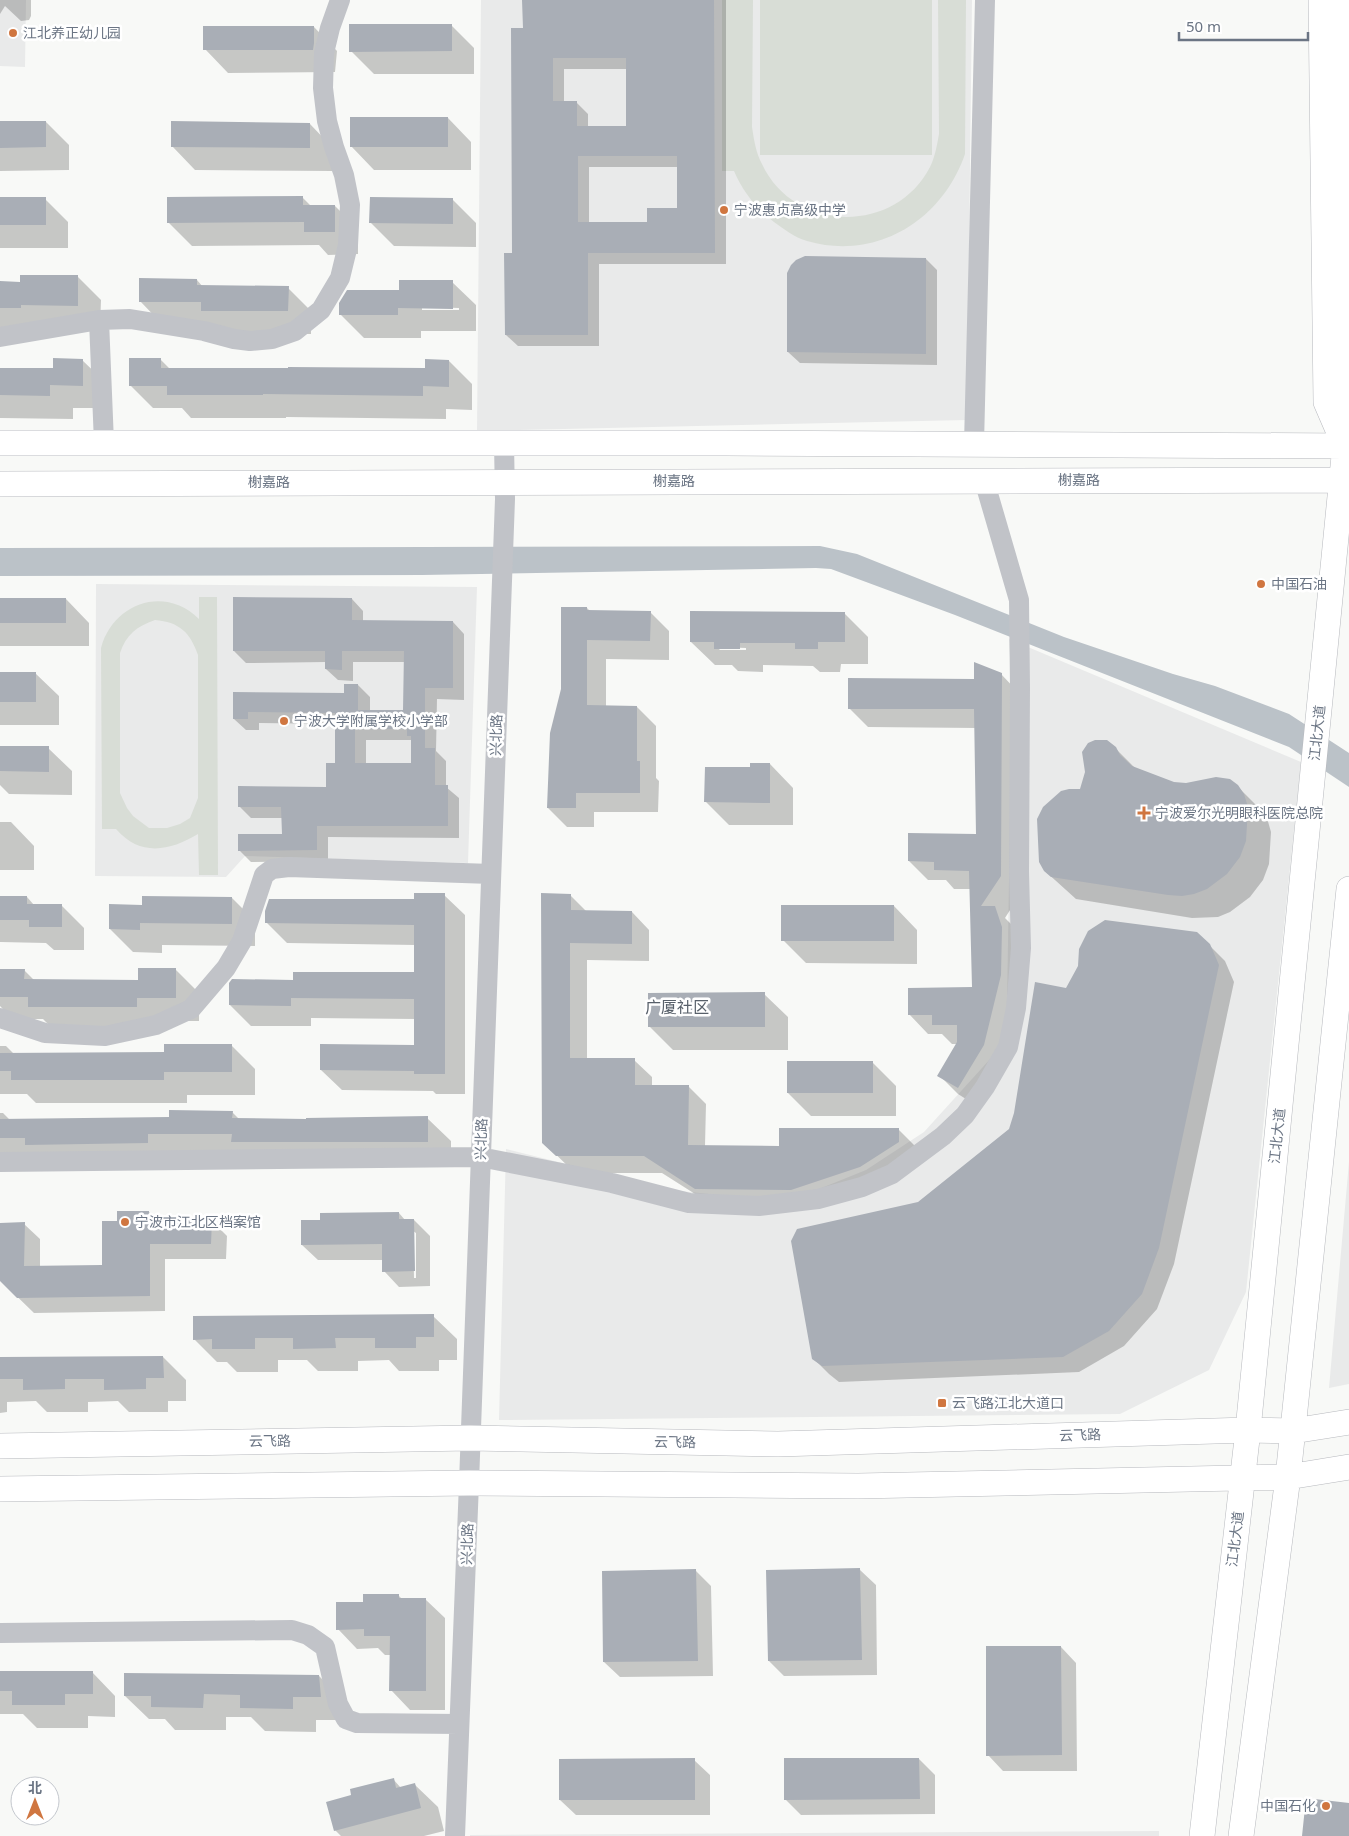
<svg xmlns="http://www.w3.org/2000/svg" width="1349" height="1836" viewBox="0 0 1349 1836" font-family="'Noto Sans','Noto Sans SC',sans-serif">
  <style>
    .built { fill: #e9eaea }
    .green { fill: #d8ddd6; fill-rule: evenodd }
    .water { fill: #bbc2c8 }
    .shadow { fill: #0003; fill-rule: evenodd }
    .building { fill: #a9aeb6; fill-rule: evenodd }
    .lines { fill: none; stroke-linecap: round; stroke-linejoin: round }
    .major-casing { stroke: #b7b9be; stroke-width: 26 }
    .highway-casing { stroke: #b4b7bb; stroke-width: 29 }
    .minor { stroke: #c1c3c8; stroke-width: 20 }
    .major { stroke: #fff; stroke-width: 25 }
    .highway { stroke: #fff; stroke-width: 28 }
    .poi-dot { fill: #d07640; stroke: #fff; stroke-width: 2 }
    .labels { text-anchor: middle; stroke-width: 5; stroke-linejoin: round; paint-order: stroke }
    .poi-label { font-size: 14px; fill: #6b7584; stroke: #fff; text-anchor: start }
    .street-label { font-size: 14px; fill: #6b7584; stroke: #fff }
    .quarter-label { font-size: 16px; fill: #58606a; stroke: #fff }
  </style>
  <rect width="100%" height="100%" fill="#f8f9f7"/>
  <path class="built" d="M0 0H26L25 67 0 66Z
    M481 0H972L967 420 477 431Z
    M96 584 477 587 468 863 245 856 226 877 95 876Z
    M1009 639 1301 762 1246 1292 1209 1370 1120 1414 499 1420 506 1149 671 1190 756 1199 819 1189 866 1170 924 1132 1001 1047 1007 1005 1012 694Z
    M1349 1162V1384L1329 1388Z
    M1159 1831V1836H470V1835Z"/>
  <path class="green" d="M722 0H753L752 127C754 140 756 153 762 164 794 233 895 235 930 167 935 157 937 145 939 134L938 0H966L965 154C942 221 876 261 807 241 795 238 784 229 774 222 756 208 743 192 734 171H722Z
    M760 0H932V155H760Z
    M199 597H217L218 875H199L198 834C170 851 140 857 116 829H102L101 648C113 603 165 585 199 619ZM155 620C179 622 190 632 198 655V798L190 818 180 824 167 828H149L133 816 127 808 120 793V653C126 635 137 626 155 620Z"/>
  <path class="water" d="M820 546 857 554 1064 637 1173 674 1215 686 1289 714 1349 753V787L1289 747 955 615 831 569 816 568 422 575 0 576V548Z"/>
  <path class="shadow" d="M0 0H31V16L29 20 21 21 5 6 0 14Z
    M524 0H726V264H599V346H518L506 335 513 254 524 29ZM564 69H627V127H588V114L576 102H564ZM589 167H678V209L648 224H589Z
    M451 25 474 48V74H374L351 51Z
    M314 27 337 51 335 72 228 73 205 49Z
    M448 118 471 142V170H374L351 146Z
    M0 122H46L69 145V170L0 171Z
    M310 124 333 148V171L195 170 172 146Z
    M302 197 311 206H335L358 229V254L328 255 319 245 192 246 169 223Z
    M0 199H45L68 222V248H0Z
    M453 200 476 223V247L394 246 371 223Z
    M926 259 937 270V365L800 363 788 352Z
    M78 277 101 300 100 328 0 331V283H22Z
    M197 280 203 287 288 288 311 311V334L225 333 163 325 140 301Z
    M452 282 476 305V331H421V338H364L340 314 401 291ZM422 307 459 308V310H422Z
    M160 359 170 369 426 370 449 361 472 384V410L446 409V419L286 417V418H191L182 408H153L130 385Z
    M82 360 106 383 105 408H73V419L0 418V369H54Z
    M0 599H66L89 623V646H0Z
    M352 599 363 611V622H453L464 634V700L437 699 436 751 446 761V787L459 798V838L328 837V861L251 862 240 851 284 835 283 818H251L240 807 327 788 336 765V724L259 723V730H246L234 719 235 694 345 695 358 685 370 697V712H405V662H353V681L338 680 326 669V662L246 663 234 651ZM366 740H412V765L366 764Z
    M587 608 590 611 650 612 669 631V660L606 659V707H637L656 726V778L659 781 658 812H594V827H567L548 808Z
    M844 613 868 637V664H841L840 672H820L813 666 763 665V672L738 671 732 665H715L691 642ZM717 647 746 648V650H720Z
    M0 673H35L59 696V725H0Z
    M1001 674 1020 694 1019 896 1005 918 1014 927 1020 995 977 1106 958 1094 939 1075 958 1044H952L942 1034H928L909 1014 973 989 971 889H954L946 880H928L909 861 977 836 976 728 868 727 849 708Z
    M0 748H48L72 771V795L9 794 0 785Z
    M1115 748 1136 769 1173 783 1237 786 1261 810 1267 818 1271 832 1269 864 1263 880 1250 897 1230 912 1218 917 1192 918 1076 899 1045 871 1081 790Z
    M770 764 793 788V825H729L706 802 752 768Z
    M0 822H11L34 846V870H0Z
    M444 895 465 915V1094H436L433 1091 342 1090 321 1070 415 1046V1019L311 1018V1026H251L230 1005 294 981 415 973V945L287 943 266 922Z
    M570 895 587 912H632L649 930V961L587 960V1059L634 1060 652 1077V1086H688L706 1104 705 1146 780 1147 899 1130 916 1147 878 1185 714 1206 662 1173H575L543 1142Z
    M0 897H27L34 905H61L84 928V950H54L46 943 0 942Z
    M232 898 255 921V946L162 945V953L133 952 110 929 143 906Z
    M894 906 917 930V964L806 963 783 940Z
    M1209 945 1225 961 1234 982 1174 1264 1157 1309 1124 1346 1079 1372 839 1382 829 1374 813 1358 918 1203 1010 1129Z
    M175 969 199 993V1021H159V1030L53 1029 43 1019H13L0 1006V970H24L34 980 139 981Z
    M764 994 788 1017V1050H673L650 1027Z
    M0 1046H6L14 1054H166L232 1046 255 1069V1095H187V1103H36L27 1094H0Z
    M872 1062 896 1086V1116H811L788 1093Z
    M232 1112 240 1120 427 1118 451 1141V1165L0 1161V1113H3L10 1120 170 1119Z
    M149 1212 158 1221 211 1220 227 1236 226 1259H165V1311L34 1313 0 1280V1224H24L40 1239V1267L104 1266 119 1222Z
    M399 1213 405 1220H414L430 1236V1286L399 1287 384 1271V1260H318L302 1245ZM413 1231 416 1233V1278H414Z
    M433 1316 457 1339V1360H439V1371H399L389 1360 358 1361V1371H318L307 1360H278V1372H237L227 1362H217L194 1339Z
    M163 1357 186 1380V1401H168V1412H129L118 1401 88 1402V1412H47L36 1401 7 1402V1412L0 1413V1358Z
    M860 1570 876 1585 877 1675 784 1676 769 1661Z
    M696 1571 711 1586 713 1676 620 1677 604 1662Z
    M398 1595 402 1599H425L445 1618V1710H410L391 1690V1655H385L378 1648 357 1649 338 1629 364 1603Z
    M1061 1647 1076 1663 1077 1771H1003L988 1755Z
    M0 1672H92L115 1696V1717L88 1716V1728H37L23 1714H0Z
    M319 1676 342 1699 343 1720H316V1732L265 1731 251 1717H226V1730H175L165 1719H149L125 1696Z
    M919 1759 935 1775V1814L801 1815 785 1799Z
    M694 1760 710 1775V1815H576L560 1800Z
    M393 1779 401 1788 414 1784 438 1807 444 1831 424 1836H341L335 1830 353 1796Z"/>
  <path class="building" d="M522 0H714L715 253H588V335H505L504 253H512L511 28H523ZM553 58H626V126H577V101H553ZM578 156H677V208H647V222H578Z
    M349 24H452V51L349 52Z
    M203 26H314V43L313 50H203Z
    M350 117H448V147H350Z
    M0 121H46V147L0 148Z
    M171 121 310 123V148L171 147Z
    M303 196V205H335V232H304V222L167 223V197Z
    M0 197H46V225H0Z
    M370 197 453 198V224L369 223Z
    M805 256 926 258V354L787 352V273L791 265 796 260Z
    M20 275H78V306L21 305V308H0V281L20 282Z
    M139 278 197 279V285L289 286 288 311H201V302H139Z
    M399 280H453V309L398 308V315H339V303L347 290H399Z
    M53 358 83 359V386L50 385V396L0 395V368H53Z
    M129 358H161V368H288V367L425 368V359L449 360V387L423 386V396L263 394V395H167V386H129Z
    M233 597 352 598V620L453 621V688H425V748H435V785H448V826H317V850L238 851V834H282L281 807H238V786L326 787V763H335V713L248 712V719H233V692L344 693V684H358V710H403L404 651H342V670L325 669V651H233ZM355 729H407V736H411V763H355Z
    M0 598H66V623H0Z
    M561 607H587V610L651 611 650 641 587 640V705L637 706V761H640V793H576V808H547L550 733 561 689Z
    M690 611 845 612V642H818V649H795V643H740V649H714V642H690Z
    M974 662 1002 673 1001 876 981 906H995L1002 927 1001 975 984 1045 958 1088 937 1076 957 1042V1025H932V1015H908V988L972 987 969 871 934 870V862L908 861V833L976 834 974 709H848V678L974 679Z
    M0 672H36V702H0Z
    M1095 740H1107L1116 747 1120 755 1132 766 1174 782 1186 783 1216 777 1230 779 1238 785 1244 794 1248 807 1246 841 1240 857 1227 874 1207 889 1194 894 1182 896 1168 895 1051 877 1044 871 1039 862 1037 819 1043 807 1061 791 1069 789H1080L1085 772 1082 752 1088 743Z
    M0 746H49V772L0 771Z
    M750 763H770V803L704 802 705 767H750Z
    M414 893H445V1074H414V1071L320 1070V1044L414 1045V999L291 998V1006L229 1005V983L232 979 293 980V972H414V925L265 923V911L269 899H414Z
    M541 893 571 894V910L632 911V944L570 943V1058H635V1085H689L688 1145 779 1146V1128H899V1142L860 1167 791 1190 695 1189 644 1156H556L542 1143Z
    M0 896H27V904H62V927H29V920H0Z
    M142 896 232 897V924L140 923V930L109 929V904L142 905Z
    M781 905H894V941H781Z
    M1105 920 1197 932 1210 944 1219 965 1159 1248 1142 1294 1109 1331 1063 1357 822 1366 812 1359 791 1241 797 1229 918 1202 1009 1129 1014 1113 1035 982 1066 988 1078 966 1079 949 1088 931Z
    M138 968H176V998H137V1007H28V997H0V969H25L24 979 138 980Z
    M765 992V1027H648V993Z
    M164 1044H232V1072H164V1080H11V1071H0V1053L164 1052Z
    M787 1061H873V1093H787Z
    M169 1110 233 1111 232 1118 306 1119V1118L428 1116V1142H231L232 1134H148V1143L25 1145V1138H0V1119L169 1117Z
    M117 1211H149V1220L212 1219 211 1244H150V1296L17 1298 0 1281V1223L25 1222 24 1266 102 1265V1221H117Z
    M399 1212V1219H414L415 1271 382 1272V1244L301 1245V1220H320V1213Z
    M434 1314V1337H416V1348H375V1338H335L336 1348 293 1349V1338H255V1349H212V1339L193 1340V1316Z
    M163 1356 164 1378H146V1389L104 1390V1379H65V1389L23 1390V1379H0V1357Z
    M860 1568 862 1660 768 1661 766 1570Z
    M696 1569 698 1661 603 1662 602 1571Z
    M363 1594H399V1598H426V1691H389L390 1636H364V1629L336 1630V1602H363Z
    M986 1646H1061L1062 1755 986 1756Z
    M0 1671H93V1694H65V1705H12V1691H0Z
    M124 1673 319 1675 321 1697H293V1709L240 1708V1695L204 1694 203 1708 151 1707V1696H124Z
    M695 1758V1800H559V1759Z
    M784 1758H919L920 1799 784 1800Z
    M394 1778 396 1788 415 1783 421 1808 334 1831 326 1802 351 1795 350 1789Z
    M1306 1798 1349 1803V1836H1302Z"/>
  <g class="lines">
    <g class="major-casing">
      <path id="major" d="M1321 0 1326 402 1345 446
        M0 443H726L1349 446
        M0 484 1349 480
        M0 1446 470 1438 778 1444 1248 1430 1293 1431 1349 1422
        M0 1489 469 1483 858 1486 1288 1477 1349 1467
        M1202 1836 1248 1430 1345 446 1349 436
        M1241 1836 1288 1477 1349 889"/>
    </g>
    <g class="highway-casing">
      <path id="highway" d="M1342 0 1345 221V446"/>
    </g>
    <path class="minor" d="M99 320 104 443
      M0 337 99 320 130 319 204 331 234 339 250 341 272 339 295 331 321 310 340 278 348 245 350 205 344 175 334 147 327 121 323 88 324 53 330 28 340 0
      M974 444 985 0
      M0 1018 45 1033 105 1036 156 1025 191 1009 226 968 242 941 264 875 272 869 289 867 491 874
      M0 1162 480 1157 612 1183 689 1203 759 1206 818 1199 862 1187 892 1174 943 1136 965 1115 985 1087 1008 1047 1016 1008 1021 948 1019 872 1020 688 1019 600 984 480
      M0 1633 292 1630 308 1635 325 1647 338 1704 346 1719 357 1723 459 1724
      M455 1836 469 1483 505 499 504 443"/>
    <use href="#major" class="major"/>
    <use href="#highway" class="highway"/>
  </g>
  <g class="poi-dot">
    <circle cx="13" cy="33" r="5"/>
    <circle cx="724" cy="210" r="5"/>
    <circle cx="1261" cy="584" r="5"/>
    <circle cx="284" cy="721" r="5"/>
    <path d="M1141.5 805.5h5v5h5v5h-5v5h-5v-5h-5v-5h5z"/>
    <circle cx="125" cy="1222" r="5"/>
    <rect x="937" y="1398" width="10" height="10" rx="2.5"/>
    <circle cx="1326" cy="1806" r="5"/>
  </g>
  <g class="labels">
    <g class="poi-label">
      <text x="23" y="38">江北养正幼儿园</text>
      <text x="734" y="215">宁波惠贞高级中学</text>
      <text x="1271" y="589">中国石油</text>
      <text x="294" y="726">宁波大学附属学校小学部</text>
      <text x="1155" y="818">宁波爱尔光明眼科医院总院</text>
      <text x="135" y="1227">宁波市江北区档案馆</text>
      <text x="952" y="1408">云飞路江北大道口</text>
      <text x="1316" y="1811" text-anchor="end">中国石化</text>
    </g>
    <g class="street-label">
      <text x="1079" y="485">榭嘉路</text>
      <text x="674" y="486">榭嘉路</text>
      <text x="269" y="487">榭嘉路</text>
      <text transform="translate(1317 733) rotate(-84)" y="5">江北大道</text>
      <text transform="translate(496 735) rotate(-88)" y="5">兴北路</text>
      <text transform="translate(1277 1136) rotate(-84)" y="5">江北大道</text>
      <text transform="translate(481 1139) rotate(-88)" y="5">兴北路</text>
      <text transform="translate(1080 1435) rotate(-2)" y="5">云飞路</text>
      <text transform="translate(270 1441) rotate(-1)" y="5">云飞路</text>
      <text transform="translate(675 1442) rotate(1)" y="5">云飞路</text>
      <text transform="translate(1235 1539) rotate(-83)" y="5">江北大道</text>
      <text transform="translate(467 1544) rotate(-88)" y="5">兴北路</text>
    </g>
    <g class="quarter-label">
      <text x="677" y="1013">广厦社区</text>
    </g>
  </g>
  <g transform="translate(35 1801)"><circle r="24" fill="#ffffff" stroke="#c4c8ce"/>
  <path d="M0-4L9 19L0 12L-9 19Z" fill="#d07640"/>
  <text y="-8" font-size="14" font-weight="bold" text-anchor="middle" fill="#6b7584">北</text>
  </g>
  <path d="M1179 32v8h129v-8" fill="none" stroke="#6b7584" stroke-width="2.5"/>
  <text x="1186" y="32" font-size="15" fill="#6b7584" stroke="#ffffff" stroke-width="4" paint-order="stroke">50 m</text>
</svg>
